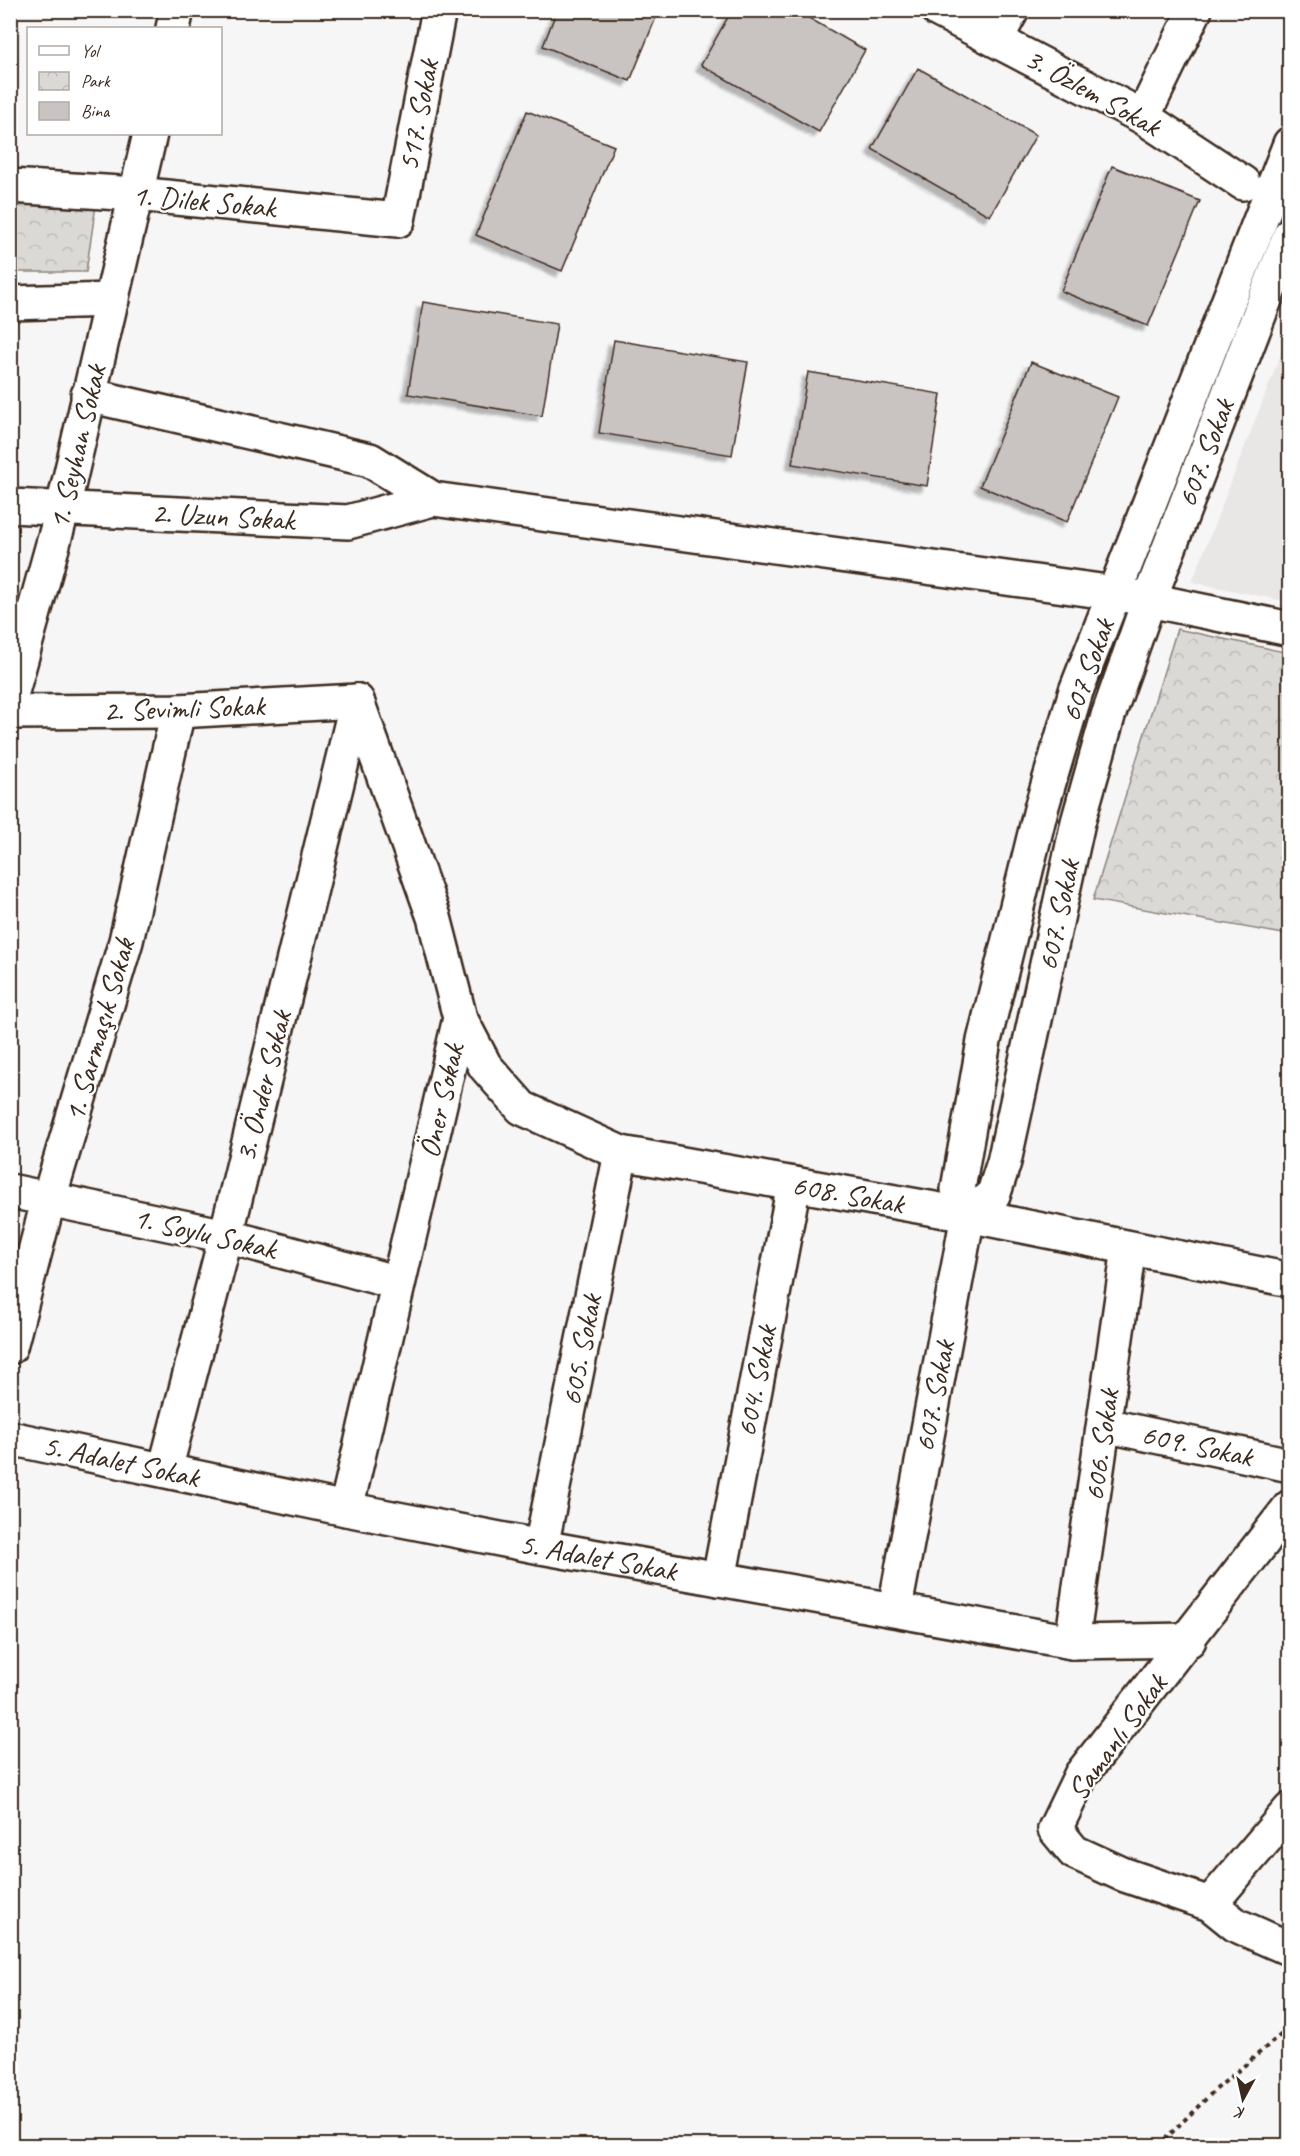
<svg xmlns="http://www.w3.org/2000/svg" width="1300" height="2156" viewBox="0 0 1300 2156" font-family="Caveat,sans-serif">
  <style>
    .built { fill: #e9e7e6 }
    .park { fill: url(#park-crowns); stroke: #8b827a; stroke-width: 1.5 }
    .building { fill: #c9c3c1; stroke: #3b2a1e; stroke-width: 1.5; filter: url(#shadow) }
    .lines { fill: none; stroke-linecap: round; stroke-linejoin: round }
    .minor-casing { stroke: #3b2a1e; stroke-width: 38 }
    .path { stroke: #3b2a1e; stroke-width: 4; stroke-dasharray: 4.5 4.5; stroke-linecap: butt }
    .minor { stroke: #fff; stroke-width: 33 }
    .labels { text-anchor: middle; stroke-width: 4.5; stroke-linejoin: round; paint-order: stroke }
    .street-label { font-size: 30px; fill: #3b2a1e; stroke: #fff }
  </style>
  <defs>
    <pattern id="park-crowns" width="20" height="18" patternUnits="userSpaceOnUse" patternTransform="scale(1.5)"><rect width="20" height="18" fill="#dbd9d6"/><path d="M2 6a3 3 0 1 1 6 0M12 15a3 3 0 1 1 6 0" fill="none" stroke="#bdbab7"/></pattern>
    <filter id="shadow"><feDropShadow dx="-5.5" dy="5.5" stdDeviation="1.5" flood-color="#0004"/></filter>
  </defs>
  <rect width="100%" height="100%" fill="#f7f6f6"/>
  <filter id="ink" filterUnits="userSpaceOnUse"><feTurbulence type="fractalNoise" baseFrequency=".0167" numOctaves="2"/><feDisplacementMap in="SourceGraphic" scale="12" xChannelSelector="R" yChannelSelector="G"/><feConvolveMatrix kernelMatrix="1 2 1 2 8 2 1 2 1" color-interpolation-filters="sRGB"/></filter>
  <g filter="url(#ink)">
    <path class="built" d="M1289 333 1290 602H1289L1192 582Z"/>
    <path class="park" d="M11 204 96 205 86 272H11Z
      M1177 629 1289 653V935L1093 900Z"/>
    <path class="building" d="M557 10H659L630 81 543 46Z
      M732 10H795L865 50 819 132 701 65Z
      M918 68 1036 135 990 216 872 149Z
      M527 111 614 146 562 271 476 235Z
      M1112 166 1200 201 1148 326 1061 291Z
      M423 302 557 324 542 416 408 394Z
      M614 340 748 362 732 455 599 433Z
      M1031 362 1118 397 1067 522 980 486Z
      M808 372 941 394 927 486 792 464Z"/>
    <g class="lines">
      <g class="minor-casing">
        <g id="minor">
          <path d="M938 10 1143 117 1243 183"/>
          <path d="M173 28 177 10"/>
          <path d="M996 39 1012 10"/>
          <path d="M1143 117 1195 10"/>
          <path d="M10 186 136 194 398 220 439 10"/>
          <path d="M10 303 112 300"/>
          <path d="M88 395 370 460 433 499 1115 593 1290 629"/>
          <path d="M10 506 348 522 433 499"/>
          <path id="s1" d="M10 699 63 508 150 134"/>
          <path d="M10 712 178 711 357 701"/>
          <path d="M460 1018 485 1066 522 1108 621 1153 968 1215 1290 1280"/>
          <path d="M10 1191 226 1236 398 1283"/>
          <path d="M968 1215 958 1189 984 1041 1041 809 1076 691 1290 144"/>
          <path d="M10 1347 49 1198 126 941 178 711"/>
          <path d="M1104 1425 1290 1465"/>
          <path id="s2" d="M10 1438 346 1509 541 1547 1072 1642 1189 1640"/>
          <path d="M165 1470 226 1236 357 701"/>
          <path d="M1290 1507 1081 1775 1055 1829 1074 1852 1122 1874 1210 1904 1236 1925 1290 1949"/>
          <path d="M346 1509 460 1018 434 917 357 701"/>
          <path d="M541 1547 621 1153"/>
          <path d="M719 1579 794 1184"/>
          <path d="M895 1608 968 1215 993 1196 1004 1162 1078 822 1108 716 1149 600 1290 235"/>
          <path d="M1072 1642 1129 1248"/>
          <path d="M1210 1904 1290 1810"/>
        </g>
      </g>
      <path class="path" d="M1158 2146 1214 2091 1290 2027"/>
      <use href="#minor" class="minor"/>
    </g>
  </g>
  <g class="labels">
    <g class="street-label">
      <text transform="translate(1093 92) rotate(29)" y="10">3. Özlem Sokak</text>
      <text transform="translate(418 115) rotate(-79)" y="10">517. Sokak</text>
      <text transform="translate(204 201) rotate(5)" y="10">1. Dilek Sokak</text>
      <text dy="10" stroke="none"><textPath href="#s1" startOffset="261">1. Seyhan Sokak</textPath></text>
      <text transform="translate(1205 453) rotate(-69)" y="10">607. Sokak</text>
      <text transform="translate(223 516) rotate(3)" y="10">2. Uzun Sokak</text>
      <text transform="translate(1087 670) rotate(-70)" y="10">607 Sokak</text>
      <text transform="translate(184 708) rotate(-2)" y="10">2. Sevimli Sokak</text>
      <text transform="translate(1058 915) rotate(-78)" y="10">607. Sokak</text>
      <text transform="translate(99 1030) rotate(-74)" y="10">1. Sarmaşık Sokak</text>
      <text transform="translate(263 1086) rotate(-76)" y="10">3. Önder Sokak</text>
      <text transform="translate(441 1101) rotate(-77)" y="10">Öner Sokak</text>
      <text transform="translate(848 1194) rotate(10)" y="10">608. Sokak</text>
      <text transform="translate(205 1233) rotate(13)" y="10">1. Soylu Sokak</text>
      <text transform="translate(581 1350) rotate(-79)" y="10">605. Sokak</text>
      <text transform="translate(756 1381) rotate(-79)" y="10">604. Sokak</text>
      <text transform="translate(934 1396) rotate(-79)" y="10">607. Sokak</text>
      <text transform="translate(1101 1445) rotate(-82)" y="10">606. Sokak</text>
      <text transform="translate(1197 1445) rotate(12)" y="10">609. Sokak</text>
      <text transform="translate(121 1461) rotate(12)" y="10">5. Adalet Sokak</text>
      <text dy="10" stroke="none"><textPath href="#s2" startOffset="600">5. Adalet Sokak</textPath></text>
      <text transform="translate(1117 1737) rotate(-54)" y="10">Samanlı Sokak</text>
    </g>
  </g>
  <rect width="1300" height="2156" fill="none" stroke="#fff" stroke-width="36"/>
  <rect x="18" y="18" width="1264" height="2120" fill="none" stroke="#3b2a1e" stroke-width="2" filter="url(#ink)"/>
  <rect x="27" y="27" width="195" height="108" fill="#ffffff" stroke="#b1aaa5" stroke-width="1.5"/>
  <rect x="39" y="46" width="30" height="9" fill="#ffffff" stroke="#b1aaa5" stroke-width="1.5"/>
  <text x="81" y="57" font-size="18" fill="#3b2a1e">Yol</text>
  <rect x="39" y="72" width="30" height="18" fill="url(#park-crowns)" stroke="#b1aaa5" stroke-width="1.5"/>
  <text x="81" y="87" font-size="18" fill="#3b2a1e">Park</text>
  <rect x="39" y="102" width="30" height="18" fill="#c9c3c1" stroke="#b1aaa5" stroke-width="1.5"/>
  <text x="81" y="117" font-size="18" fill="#3b2a1e">Bina</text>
  <g transform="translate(1243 2099) rotate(188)" stroke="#ffffff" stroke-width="4.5" paint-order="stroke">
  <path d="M0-4.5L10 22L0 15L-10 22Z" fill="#3b2a1e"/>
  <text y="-9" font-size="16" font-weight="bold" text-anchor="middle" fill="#3b2a1e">K</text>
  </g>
</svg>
